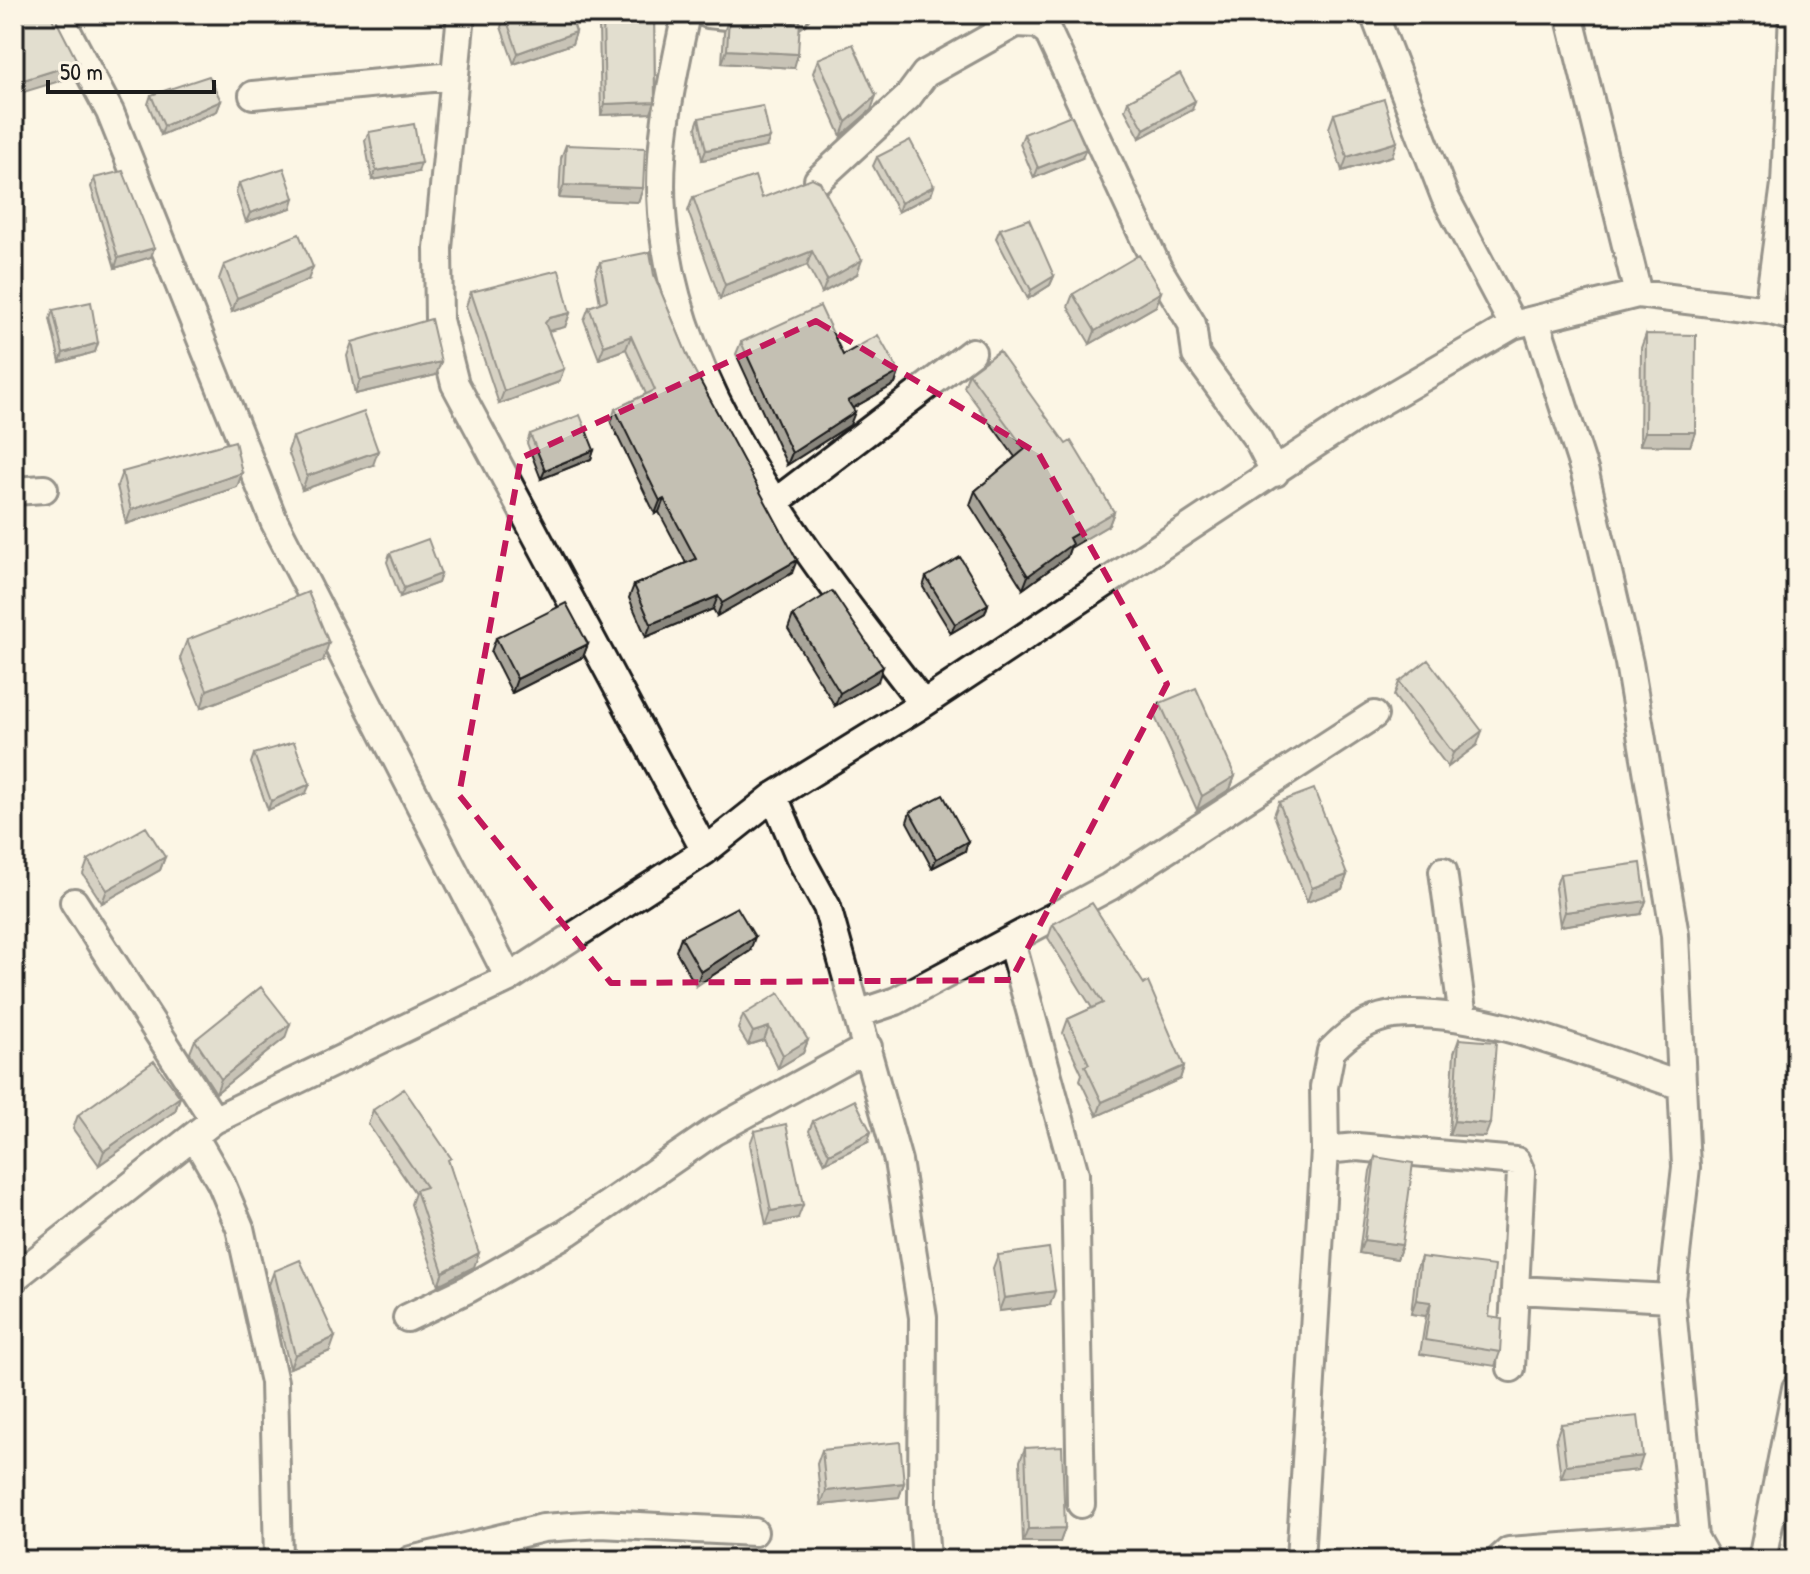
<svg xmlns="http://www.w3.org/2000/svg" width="1810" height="1574" viewBox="0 0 1810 1574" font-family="'Patrick Hand',sans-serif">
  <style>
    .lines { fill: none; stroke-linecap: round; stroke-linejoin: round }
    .minor-casing { stroke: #1c1c1c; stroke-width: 32 }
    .minor { stroke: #fcf5e5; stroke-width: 26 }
    .wall { fill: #a9a59a; stroke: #1c1c1c; stroke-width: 2 }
    .shaded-wall { fill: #89867d; stroke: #1c1c1c; stroke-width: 2 }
    .building { fill: #c4c0b3; stroke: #1c1c1c; stroke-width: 2 }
    .marked { fill: none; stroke: #c2185b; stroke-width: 6; stroke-dasharray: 16 10; stroke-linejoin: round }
  </style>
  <rect width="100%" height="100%" fill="#fcf5e5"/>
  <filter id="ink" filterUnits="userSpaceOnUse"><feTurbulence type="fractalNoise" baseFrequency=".0125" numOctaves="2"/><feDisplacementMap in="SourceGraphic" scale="16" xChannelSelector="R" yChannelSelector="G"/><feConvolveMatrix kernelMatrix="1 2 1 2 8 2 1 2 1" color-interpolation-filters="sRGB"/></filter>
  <g filter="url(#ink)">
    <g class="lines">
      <g class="minor-casing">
        <path id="minor" d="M58 14 110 112 274 521 509 978
          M461 14 438 248 439 320 455 384 705 851
          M686 14C672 80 657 145 662 212 674 395 816 564 923 704
          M708 14 784 22 795 14
          M1374 14 1445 197 1513 325
          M1569 14 1638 294
          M253 95 453 76
          M818 180 908 97 925 74 1016 23 1038 24 1048 32 1158 268 1192 324 1196 355 1258 440 1275 473
          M1768 310 1785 184 1793 14
          M1536 321 1585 473 1629 663 1675 935 1686 1167 1671 1298 1694 1537 1707 1560
          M14 491 44 489
          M774 503 972 352
          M774 796 799 856 827 907 898 1161 923 1317 922 1504 926 1560
          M1443 871 1463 1018
          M74 902 214 1120
          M1011 941 1075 1174 1081 1504
          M860 1013 896 1001 1109 887 1374 715
          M194 1136 221 1183 240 1228 274 1382 278 1560
          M1325 1150 1357 1147 1516 1161 1521 1172 1511 1368
          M14 1278 214 1120 509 978 705 851 774 796 923 704 1362 413 1513 325 1638 294 1768 310 1796 318
          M1517 1290 1671 1298
          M407 1318 468 1289 568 1232 713 1132 868 1047
          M411 1560 543 1528 601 1524 754 1532
          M1300 1560 1325 1150 1324 1087 1331 1051C1347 1034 1369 1018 1393 1015 1481 1006 1598 1059 1682 1086
          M1499 1560 1509 1551 1694 1537
          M1762 1560 1796 1388"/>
      </g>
      <use href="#minor" class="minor"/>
    </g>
    <path class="wall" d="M503 14H570L576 32 572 44 514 64 501 27 505 17Z
      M617 14H667L666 16 654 15 655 102 651 113 601 115 599 27 603 16 617 15Z
      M729 18 794 68 722 63 724 32Z
      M818 59 871 110 841 136 813 73Z
      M151 95 221 101 217 111 161 135 148 104Z
      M1128 101 1192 110 1140 138 1125 110Z
      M1334 114 1392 156 1342 171 1329 128Z
      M699 118 766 147 702 160 696 127Z
      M369 132 418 172 372 180 365 141Z
      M1024 134 1082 158 1034 178 1020 144Z
      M566 145 643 188 638 202 559 198 561 158Z
      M877 157 934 186 931 195 898 212 873 166Z
      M94 178 154 248 151 257 115 268 91 187Z
      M239 183 291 208 246 222 236 192Z
      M693 197 762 198 857 274 822 293 807 265 720 299 688 211Z
      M1000 229 1054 276 1050 285 1028 299 996 238Z
      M600 262 654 275 691 364 792 573 717 616 713 609 646 637 629 598 634 585 686 563 659 512 655 514 611 423 615 409 646 394 626 349 599 359 584 320 589 307 600 303 595 276Z
      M224 265 308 280 232 312 219 279Z
      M471 292 570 313 565 327 549 331 559 382 499 404 466 306Z
      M1161 292 1156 306 1090 344 1068 307 1073 294Z
      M53 310 98 343 95 352 60 362 50 319Z
      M1646 334 1695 432 1690 446 1640 445 1641 348Z
      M352 342 436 375 355 394 347 356Z
      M741 342 843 355 899 372 895 384 853 408 850 425 787 465 736 354Z
      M969 373 1114 512 1109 525 1070 548 1067 557 1023 589 970 505 975 491 1015 457 964 387Z
      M530 434 594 450 591 459 541 479 527 443Z
      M293 437 373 465 302 490 288 451Z
      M122 472 242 473 237 487 126 524 117 486Z
      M390 553 441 574 438 583 400 597 387 562Z
      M926 577 988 604 985 613 951 633 923 587Z
      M793 615 878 681 835 706 788 629Z
      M496 638 588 644 583 657 512 693 491 652Z
      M187 640 323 661 201 708 180 658Z
      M1399 682 1477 745 1448 767 1394 696Z
      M1160 703 1235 776 1230 789 1197 810 1155 717Z
      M254 754 306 793 268 810 251 763Z
      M1279 802 1347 875 1342 889 1307 902 1274 815Z
      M910 812 965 851 932 868 907 822Z
      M165 857 160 870 102 903 83 874 88 860Z
      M1560 874 1646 901 1641 914 1560 926 1555 888Z
      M1053 924 1184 1066 1180 1079 1097 1116 1080 1080 1082 1074 1063 1033 1068 1019 1092 1008 1048 938Z
      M681 937 750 951 696 986 676 951Z
      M743 1015 808 1040 803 1053 778 1068 764 1040 748 1045 738 1029Z
      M285 1038 216 1093 190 1053 195 1040Z
      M1459 1039 1485 1137 1449 1135 1454 1053Z
      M180 1097 175 1111 99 1165 73 1129 78 1115Z
      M373 1110 449 1162 474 1267 438 1285 411 1204 415 1193 368 1124Z
      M813 1121 868 1142 825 1163 809 1131Z
      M755 1131 798 1218 766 1225 750 1144Z
      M1375 1157 1402 1245 1397 1259 1359 1253 1370 1171Z
      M998 1255 1050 1305 999 1311 993 1268Z
      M1421 1257 1489 1317 1500 1352 1495 1366 1420 1354 1426 1316 1411 1314 1416 1270Z
      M274 1271 330 1351 290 1368 269 1285Z
      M1561 1424 1638 1470 1561 1478 1556 1438Z
      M1025 1448 1065 1528 1060 1542H1023L1020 1461Z
      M822 1450 904 1483 899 1497 821 1505 817 1464Z"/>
    <path class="shaded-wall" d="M576 32 572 44 514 64 518 53Z
      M727 50 798 54 794 68 722 63Z
      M78 63 73 77 14 95V83Z
      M876 96 871 110 841 136 846 122Z
      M221 101 217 111 161 135 164 126Z
      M1195 101 1192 110 1140 138 1144 129Z
      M655 102 651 113 601 115 605 104Z
      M770 138 766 147 702 160 706 150Z
      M1397 142 1392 156 1342 171 1347 157Z
      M1086 149 1082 158 1034 178 1038 168Z
      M421 163 418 172 372 180 376 171Z
      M564 185 643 188 638 202 559 198Z
      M934 186 931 195 898 212 901 203Z
      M294 198 291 208 246 222 250 213Z
      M154 248 151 257 115 268 118 258Z
      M812 251 807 265 720 299 725 285Z
      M862 260 857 274 822 293 827 280Z
      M313 267 308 280 232 312 237 298Z
      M1054 276 1050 285 1028 299 1031 290Z
      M1161 292 1156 306 1090 344 1095 331Z
      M570 313 565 327 544 332 545 323 549 318Z
      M631 336 626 349 599 359 604 346Z
      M98 343 95 352 60 362 63 353Z
      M441 362 436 375 355 394 360 380Z
      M564 369 559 382 499 404 504 391Z
      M899 372 895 384 844 413 848 401Z
      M855 412 850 425 787 465 792 453Z
      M1645 432H1695L1690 446 1640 445Z
      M594 450 591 459 541 479 545 470Z
      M378 451 373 465 302 490 307 476Z
      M242 473 237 487 126 524 131 510Z
      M664 499 659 512 655 514 660 501Z
      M1114 512 1109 525 1070 548 1067 557 1023 589 1028 576 1069 538Z
      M797 560 792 573 717 616 722 603Z
      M441 574 438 583 400 597 404 588Z
      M718 596 713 609 646 637 651 624Z
      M988 604 985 613 951 633 955 624Z
      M329 643 323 661 201 708 207 690Z
      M588 644 583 657 512 693 517 679Z
      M883 667 878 681 835 706 840 693Z
      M1482 731 1477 745 1448 767 1453 753Z
      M1235 776 1230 789 1197 810 1202 796Z
      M310 784 306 793 268 810 271 801Z
      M968 841 965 851 932 868 936 859Z
      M165 857 160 870 102 903 107 890Z
      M1347 875 1342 889 1307 902 1312 888Z
      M1646 901 1641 914 1560 926 1565 912Z
      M755 937 750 951 696 986 701 972Z
      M290 1024 285 1038 216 1093 221 1079Z
      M769 1027 764 1040 748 1045 753 1032Z
      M808 1040 803 1053 778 1068 783 1055Z
      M1184 1066 1180 1079 1097 1116 1102 1102Z
      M180 1097 175 1111 99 1165 104 1151Z
      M1454 1121 1490 1124 1485 1137 1449 1135Z
      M871 1132 868 1142 825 1163 829 1154Z
      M803 1205 798 1218 766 1225 771 1211Z
      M1364 1240 1402 1245 1397 1259 1359 1253Z
      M479 1253 474 1267 438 1285 443 1272Z
      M1055 1291 1050 1305 999 1311 1004 1298Z
      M1416 1300 1431 1302 1426 1316 1411 1314Z
      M335 1337 330 1351 290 1368 295 1355Z
      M1643 1456 1638 1470 1561 1478 1566 1465Z
      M904 1483 899 1497 821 1505 826 1491Z
      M1065 1528 1060 1542H1023L1028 1529Z"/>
    <path class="building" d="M14 14H51L54 23 57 22 78 63 14 83Z
      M509 14H570L576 32 518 53 505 15Z
      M620 14H654L655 102 605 104 603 16 620 15Z
      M729 18 787 24 800 20 798 54 727 50Z
      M853 44 876 96 846 122 818 59Z
      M1180 73 1195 101 1144 129 1128 101Z
      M209 76 221 101 164 126 151 95Z
      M1384 99 1397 142 1347 157 1334 114Z
      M763 106 770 138 706 150 699 118Z
      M1071 115 1086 149 1038 168 1024 134Z
      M414 124 421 163 376 171 369 132Z
      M910 140 934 186 901 203 877 157Z
      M566 145 645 148 643 188 564 185Z
      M284 168 294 198 250 213 239 183Z
      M123 171 154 248 118 258 94 178Z
      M755 176 762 198 812 178 820 182 862 260 827 280 812 251 725 285 693 197Z
      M1029 219 1054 276 1031 290 1000 229Z
      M299 234 313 267 237 298 224 265Z
      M650 252 654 275 691 364 797 560 722 603 718 596 651 624 634 585 696 559 664 499 660 501 615 409 655 390 631 336 604 346 589 307 607 300 600 262Z
      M1139 255 1161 292 1095 331 1073 294Z
      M559 270 570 313 549 318 545 323 564 369 504 391 471 292Z
      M91 302 98 343 63 353 53 310Z
      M820 306 843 355 878 335 899 372 848 401 855 412 792 453 741 342Z
      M431 319 441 362 360 380 352 342Z
      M1646 334 1696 335 1695 432H1645Z
      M999 351 1066 444 1071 441 1114 512 1069 538 1072 544 1028 576 975 491 1025 449 969 373Z
      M364 412 378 451 307 476 293 437Z
      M580 415 594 450 545 470 530 434Z
      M235 441 242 473 131 510 122 472Z
      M428 539 441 574 404 588 390 553Z
      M960 557 988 604 955 624 926 577Z
      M832 591 883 667 840 693 793 615Z
      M308 592 329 643 207 690 187 640Z
      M566 603 588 644 517 679 496 638Z
      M1428 660 1482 731 1453 753 1399 682Z
      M1196 688 1235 776 1202 796 1160 703Z
      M294 742 310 784 271 801 254 754Z
      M1314 789 1347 875 1312 888 1279 802Z
      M943 795 968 841 936 859 910 812Z
      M146 827 165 857 107 890 88 860Z
      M1641 863 1646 901 1565 912 1560 874Z
      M1092 903 1144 984 1148 982 1184 1066 1102 1102 1085 1066 1089 1064 1068 1019 1103 1003 1053 924Z
      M737 907 755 937 701 972 681 937Z
      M261 987 290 1024 221 1079 195 1040Z
      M779 993 808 1040 783 1055 769 1027 753 1032 743 1015Z
      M1459 1039 1496 1042 1490 1124 1454 1121Z
      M154 1061 180 1097 104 1151 78 1115Z
      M404 1089 451 1158 448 1160 479 1253 443 1272 416 1190 426 1187 373 1110Z
      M855 1100 871 1132 829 1154 813 1121Z
      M786 1124 803 1205 771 1211 755 1131Z
      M1375 1157 1413 1163 1402 1245 1364 1240Z
      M1049 1248 1055 1291 1004 1298 998 1255Z
      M1421 1257 1495 1266 1489 1317 1502 1319 1500 1352 1425 1340 1431 1302 1416 1300Z
      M300 1260 335 1337 295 1355 274 1271Z
      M1638 1416 1643 1456 1566 1465 1561 1424Z
      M900 1442 904 1483 826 1491 822 1450Z
      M1062 1446 1065 1528 1028 1529 1025 1448Z"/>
  </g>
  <path d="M0 0H1810V1574H0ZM816 321 1039 454 1167 684 1011 980 611 983 459 795 521 458Z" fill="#fcf5e5" fill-opacity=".55" fill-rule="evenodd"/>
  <path class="marked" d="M816 321 1039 454 1167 684 1011 980 611 983 459 795 521 458Z"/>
  <rect width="1810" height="1574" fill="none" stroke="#fcf5e5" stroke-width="48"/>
  <rect x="24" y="24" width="1762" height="1526" fill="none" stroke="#1c1c1c" stroke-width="3" filter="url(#ink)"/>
  <path d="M48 80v12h166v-12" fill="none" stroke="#1c1c1c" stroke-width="4"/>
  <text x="60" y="80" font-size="24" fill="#1c1c1c" stroke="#fcf5e5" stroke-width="6" paint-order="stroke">50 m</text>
</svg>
